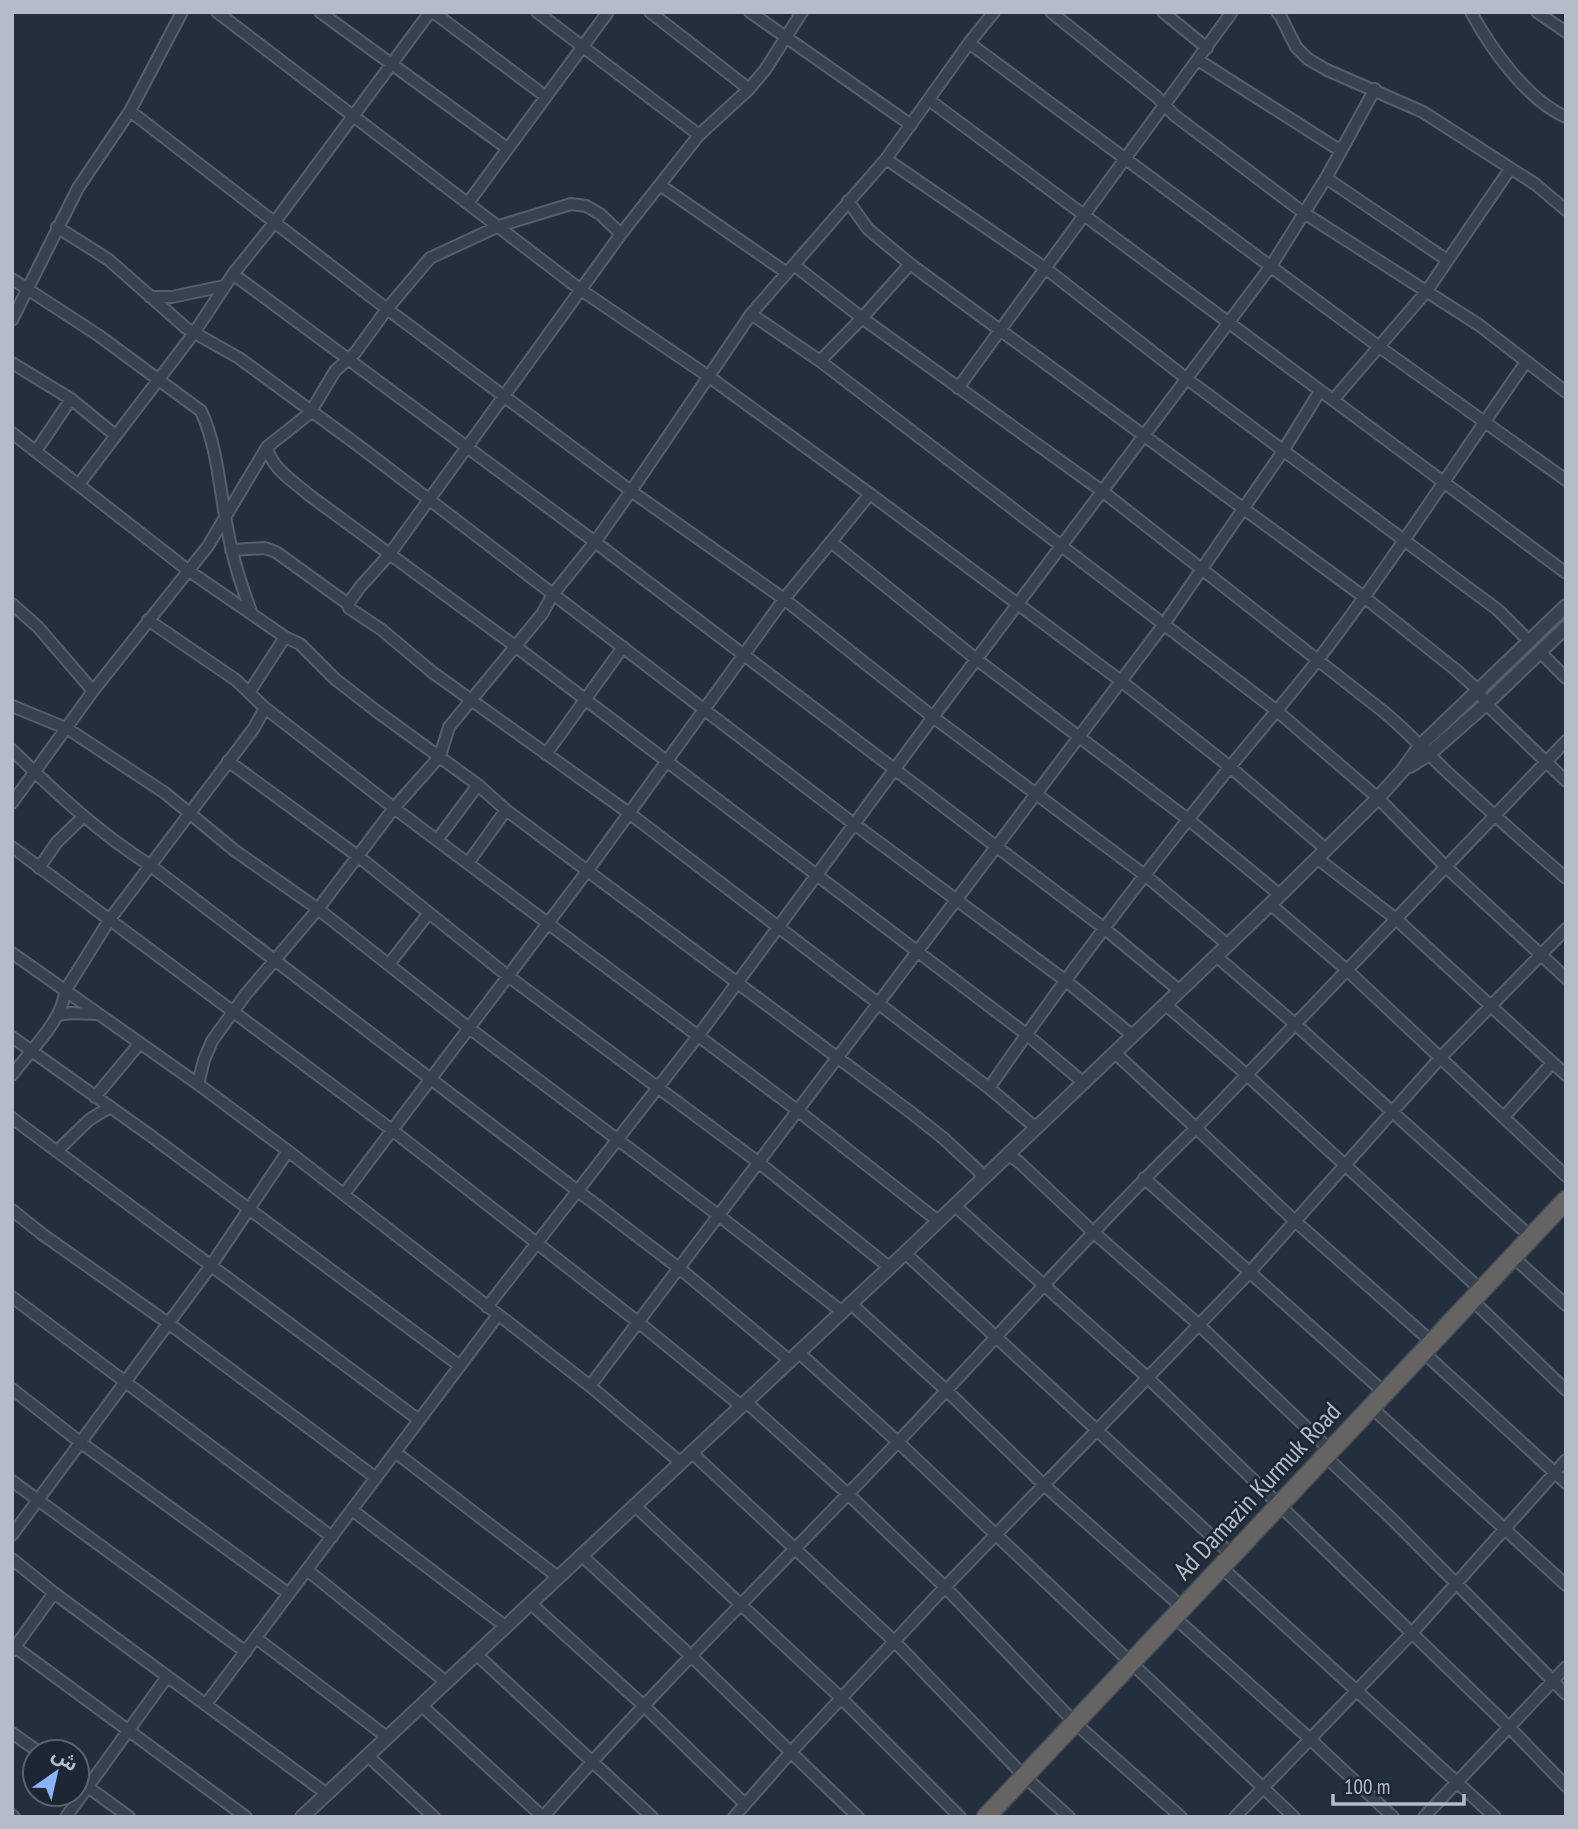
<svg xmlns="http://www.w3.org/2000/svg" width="1578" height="1829" viewBox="0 0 1578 1829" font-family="'PT Sans Narrow','Noto Sans Arabic',sans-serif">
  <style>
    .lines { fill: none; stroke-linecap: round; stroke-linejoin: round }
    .minor-casing { stroke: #565f6c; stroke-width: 14 }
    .tertiary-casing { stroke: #565f6c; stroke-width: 16 }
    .trunk-casing { stroke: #434c59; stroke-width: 21 }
    .minor { stroke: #38414e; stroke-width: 10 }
    .tertiary { stroke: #38414e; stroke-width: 12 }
    .trunk { stroke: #656462; stroke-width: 18 }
    .labels { text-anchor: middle; stroke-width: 5; stroke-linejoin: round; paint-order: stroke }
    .street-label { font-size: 26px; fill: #b4bcc9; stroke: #1d2633 }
  </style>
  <rect width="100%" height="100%" fill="#242f3e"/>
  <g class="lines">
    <g class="minor-casing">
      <path id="minor" d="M217 12 581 290 708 376 870 494 1121 681 1230 767 1327 850
        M320 12 507 148
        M433 12 545 96
        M537 12 699 135
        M650 12 749 89
        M750 12 911 125
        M802 12 765 70 749 89 699 135 621 234 389 555 360 587 348 604 349 608 382 630 432 672 629 813 989 1088 1036 1128
        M1051 12 1157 97 1174 115 1304 213 1479 325 1566 392
        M1163 12 1207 48
        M1277 12 1281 17 1296 47 1308 59 1327 70 1423 112 1535 184 1566 210
        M1471 12C1491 49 1527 100 1566 117
        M1537 12 1566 32
        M969 43 1378 346 1566 480
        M1198 60 1341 151
        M929 100 1566 573
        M130 111 387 309 631 491 784 599 933 717 1146 876 1228 945
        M886 159 1045 268 1187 379 1498 610 1530 642
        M1326 178 1447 260
        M660 185 787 273
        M848 201 868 229 910 264 1364 597 1456 670 1479 691 1486 704 1566 781
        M468 203 608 12
        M57 227 109 260 186 328 239 358 359 446 854 824 1066 981 1133 1036
        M794 265 862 318 1102 491 1384 712C1406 730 1425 751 1446 771 1485 807 1525 843 1566 878
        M233 274 595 542 1105 929 1180 991
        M12 279 98 335 201 411C217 446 219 484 226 521 231 553 240 583 252 614
        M150 297H172L224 286
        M751 314 820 361 1277 711 1378 798 1446 867 1566 978
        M12 320 78 188 130 111 182 12
        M820 361 862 318 910 264
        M12 363 71 399 115 435
        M958 388 1232 12
        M1333 400 1426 292 1510 169
        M12 433 189 571 285 637 300 644 335 679 375 710 478 785 506 810 909 1111 943 1138 984 1176
        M267 447C271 468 293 481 309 495L515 646 1026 1034 1084 1083
        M36 451 71 399
        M79 484 194 333 233 274 274 223 430 12
        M831 542 976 659 1189 820 1280 895
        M231 550 265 548 276 552 348 604
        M12 604 38 627 93 691
        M148 620 236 680 265 708 394 808 797 1110 938 1221
        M1540 652 1566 678
        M250 691 285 637
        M12 706 68 729 165 793 234 850 318 909 469 1028 718 1215 841 1311
        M12 750C56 793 99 833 151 866L679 1268 789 1360
        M546 754 623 647
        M228 761 359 857 508 976 758 1162 889 1267
        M12 803 93 691 208 546 267 447 310 413 335 371 355 353 387 309 430 258 499 226 571 204 586 206 600 214 621 234
        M437 840 478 785
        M12 847 392 1130 638 1322 740 1405
        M1318 859 1396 919 1566 1075
        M468 863 506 810
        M39 868 57 842 83 817
        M1270 904 1348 971 1566 1176
        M12 953 198 1084 288 1151 590 1386 680 1462
        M1216 956 1295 1024 1531 1237
        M389 964 429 913
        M1166 1005 1247 1075 1481 1290
        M58 1015 71 1013 97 1014
        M12 1037 151 1136 460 1366
        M1115 1053 1196 1128 1566 741
        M12 1075C30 1051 63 1020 65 991L110 919 254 728 265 708
        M198 1084 204 1060 212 1041 246 994 318 909 394 808 440 756 449 727 542 614 553 594 595 542 631 491 751 314 886 159 969 43 994 12
        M989 1088C1065 978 1146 871 1230 767 1259 731 1289 697 1317 661 1391 564 1456 462 1526 362
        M95 1097 140 1043
        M1504 1117 1552 1063
        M12 1118 419 1420
        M57 1151 89 1120 110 1107
        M1008 1155 1019 1162 1092 1231 1198 1324 1331 1451
        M1144 1178 1385 1393
        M344 1194 588 870 784 599 870 494
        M954 1205 1147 1377 1510 1728 1566 1786
        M12 1210 42 1234 168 1323 376 1478
        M905 1253 1232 1555
        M1513 1257 1566 1305
        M12 1297 332 1537
        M1472 1300 1566 1390
        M850 1303 946 1390 1045 1486 1183 1608
        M487 1307 698 1036 933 717 1271 266 1326 178 1375 89
        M798 1352 898 1442 1294 1817
        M1423 1352 1566 1483
        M590 1386 1164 624 1283 451 1320 391
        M12 1389 80 1442 289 1594
        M745 1401 848 1494 945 1587 1075 1723 1181 1817
        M1372 1408 1566 1585
        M395 1452 558 1577
        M691 1452 894 1641 1024 1776 1069 1817
        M1326 1457 1391 1518 1566 1694
        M12 1481 246 1652
        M634 1505 841 1698 960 1817
        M352 1510 505 1626
        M12 1535 210 1267 288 1151
        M581 1555 691 1656 858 1817
        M12 1559 54 1593 327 1794
        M1221 1567 1495 1817
        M307 1570 446 1682
        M530 1603 643 1705 745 1804
        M1174 1617 1310 1739 1393 1817
        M256 1638 387 1737
        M15 1647 246 1817
        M12 1651 54 1593
        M476 1654 652 1817
        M206 1704 498 1315
        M421 1705 543 1817
        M12 1733 39 1752
        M368 1756 434 1817
        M77 1779 129 1817
        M12 1815 14 1817
        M66 1817 167 1677
        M543 1817C656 1687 779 1567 897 1443 997 1338 1092 1229 1196 1128L1296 1222 1432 1342
        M734 1817 790 1753 945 1587 1249 1273 1441 1057 1566 929
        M1235 1817 1412 1633 1566 1460
        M1424 1817 1566 1667"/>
    </g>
    <g class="tertiary-casing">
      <path id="tertiary" d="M1410 766 1429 754 1486 704 1566 627
        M302 1817 905 1253 1280 895 1378 798 1403 770 1420 746 1566 606"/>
    </g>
    <g class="trunk-casing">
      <path id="trunk" d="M986 1817 1566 1200"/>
    </g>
    <use href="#minor" class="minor"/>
    <use href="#tertiary" class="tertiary"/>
    <use href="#trunk" class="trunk"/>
  </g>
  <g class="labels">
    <g class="street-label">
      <text transform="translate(1257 1491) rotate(-47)" y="9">Ad Damazin Kurmuk Road</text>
    </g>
  </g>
  <rect width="1578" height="1829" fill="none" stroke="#b4bcc9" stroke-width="28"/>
  <g transform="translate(56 1773) rotate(34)"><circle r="33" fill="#1d2633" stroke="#59626f" stroke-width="2"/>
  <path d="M0-5L12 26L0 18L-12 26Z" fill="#8ab4f8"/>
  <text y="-10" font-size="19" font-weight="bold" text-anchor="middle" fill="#b4bcc9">ش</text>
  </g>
  <path d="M1333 1794v10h131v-10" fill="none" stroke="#b4bcc9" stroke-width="3.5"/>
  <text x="1344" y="1794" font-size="21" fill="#b4bcc9" stroke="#1d2633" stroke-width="5" paint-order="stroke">100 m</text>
</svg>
